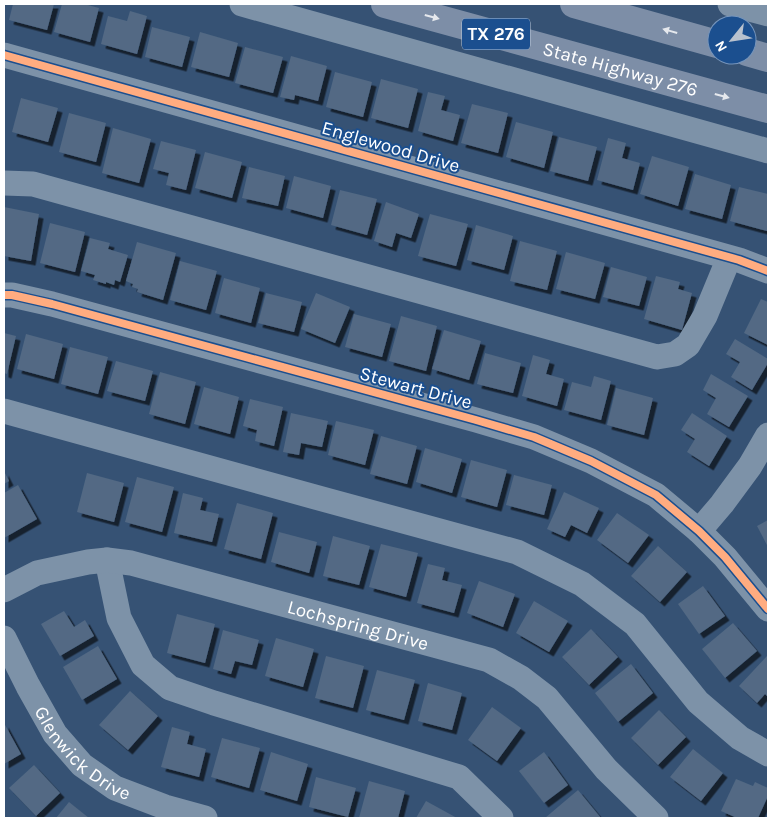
<svg xmlns="http://www.w3.org/2000/svg" width="772" height="822" viewBox="0 0 772 822" font-family="Karla,sans-serif">
  <style>
    .building { fill: #526984; filter: url(#shadow) }
    .lines { fill: none; stroke-linecap: round; stroke-linejoin: round }
    .minor { stroke: #7d92a8; stroke-width: 25 }
    .major { stroke: #7d8ea7; stroke-width: 28 }
    .cycleway-casing { stroke: #1b4f8f; stroke-width: 11 }
    .cycleway { stroke: #ffac80; stroke-width: 8 }
    .oneway { fill: #e5e8ed }
    .labels { text-anchor: middle; stroke-width: 4; stroke-linejoin: round; paint-order: stroke }
    .shield { fill: #1b4f8f; stroke: #bbcadd; stroke-width: 1 }
    .shield-label { font-size: 18px; font-weight: bold; fill: #fff }
    .street-label { font-size: 19px; fill: #fff; stroke: #1b4f8f }
  </style>
  <defs>
    <filter id="shadow"><feDropShadow dx="4.5" dy="4.5" stdDeviation="0" flood-color="#0009"/></filter>
  </defs>
  <rect width="100%" height="100%" fill="#365274"/>
  <path class="building" d="M13 4H54L47 30 9 20Z
    M62 4H84L99 8 90 42 54 32Z
    M130 11 147 16 137 54 101 44 108 16 127 21Z
    M152 27 190 37 182 67 145 57Z
    M200 32 238 43 229 77 191 67Z
    M245 47 283 57 273 93 235 83Z
    M291 56 327 66 318 101 295 95 294 100 280 97Z
    M335 72 372 82 363 117 326 107Z
    M381 79 418 89 408 128 371 118Z
    M428 92 445 96 441 110 460 115 453 141 418 131Z
    M21 98 58 108 48 142 12 132Z
    M472 104 508 113 498 153 461 143Z
    M69 113 106 123 96 162 59 152Z
    M516 122 553 132 544 168 506 157Z
    M113 128 151 139 139 183 102 173Z
    M559 137 597 147 588 181 550 171Z
    M608 138 626 143 622 158 640 163 633 190 597 180Z
    M161 141 196 150 186 190 166 185 169 173 153 169Z
    M205 152 242 162 232 198 195 188Z
    M652 156 689 167 678 206 640 194Z
    M249 167 285 176 278 206 242 198Z
    M695 174 731 185 722 219 685 209Z
    M294 176 331 186 323 218 286 208Z
    M739 187 768 194 767 231 730 221Z
    M340 190 377 199 367 235 331 225Z
    M386 202 419 214 411 238 396 233 392 247 374 241Z
    M4 207 39 214 31 261 4 256Z
    M430 214 468 224 456 266 418 256Z
    M50 223 85 232 75 272 40 263Z
    M476 225 513 236 504 270 467 260Z
    M90 238 110 243 108 249 128 255 120 282 115 280 114 285 106 282V284L93 280 95 275 81 271Z
    M520 241 557 251 547 290 510 281Z
    M137 242 176 253 163 300 137 292 138 289 132 287 133 284 126 281Z
    M566 252 605 263 595 299 556 289Z
    M180 261 217 271 206 310 170 300Z
    M611 267 647 277 639 306 603 297Z
    M656 276 680 282 678 289 692 293 682 330 644 319Z
    M224 278 260 288 251 323 215 313Z
    M266 293 302 302 294 332 258 323Z
    M316 293 350 307 335 343 301 329Z
    M761 299 768 302V345L744 333Z
    M354 314 391 324 382 357 345 347Z
    M401 316 437 326 426 371 389 361Z
    M444 330 481 341 469 380 432 369Z
    M4 333 16 336 7 374 4 373Z
    M26 334 63 344 54 379 17 369Z
    M735 339 768 359V363L752 390 731 377 740 362 726 354Z
    M70 347 108 357 98 394 61 384Z
    M485 353 521 363 513 393 477 384Z
    M533 355 550 360 546 374 564 379 557 406 522 396Z
    M116 361 153 371 145 401 107 391Z
    M160 372 196 382 185 424 149 414Z
    M711 374 748 396 729 427 707 414 716 398 703 390Z
    M594 376 611 381 601 420 564 410 572 382 591 387Z
    M204 387 239 397 230 434 194 424Z
    M616 388 653 398 644 435 607 425Z
    M250 399 283 407 274 446 255 441 257 430 243 426Z
    M291 413 328 421 322 447 301 443 299 455 283 452Z
    M692 413 727 436 709 466 687 452 695 439 681 430Z
    M336 421 374 430 365 465 328 455Z
    M381 436 417 446 407 484 370 474Z
    M425 448 462 459 452 493 416 482Z
    M471 460 507 470 497 507 461 497Z
    M4 471 9 481 4 484Z
    M87 473 124 483 114 522 77 512Z
    M514 475 552 485 544 515 506 505Z
    M137 477 174 487 162 532 125 522Z
    M18 485 37 519 4 538V493Z
    M564 492 599 508 587 533 571 525 565 537 547 529Z
    M183 493 203 498 200 510 219 514 212 542 174 533Z
    M237 503 273 513 261 559 224 549Z
    M617 513 649 535 628 563 597 540Z
    M768 520V547L757 526Z
    M279 532 317 542 309 573 271 562Z
    M333 536 370 546 359 585 323 576Z
    M381 544 418 553 406 597 369 587Z
    M658 546 687 572 660 602 631 576Z
    M428 564 445 568 442 580 462 585 454 613 417 603Z
    M479 581 515 594 503 627 467 613Z
    M703 586 725 616 699 634 678 604Z
    M534 601 568 621 549 652 516 633Z
    M64 611 74 627 85 620 94 636 60 656 41 624Z
    M177 614 215 624 205 663 167 653Z
    M733 623 757 651 725 678 702 649Z
    M591 629 618 657 589 685 562 657Z
    M223 630 259 640 252 665 235 661 231 674 213 669Z
    M276 638 314 649 303 687 265 676Z
    M98 646 117 679 82 700 63 667Z
    M326 656 364 666 353 708 315 698Z
    M767 656 768 658V697L765 694 757 703 739 686Z
    M631 664 653 693 618 722 595 693Z
    M377 670 415 680 404 720 366 710Z
    M428 683 462 693 452 730 418 721Z
    M130 691 158 716 128 750 99 725Z
    M492 707 521 728 497 761 468 740Z
    M659 710 686 737 658 765 631 738Z
    M4 723 21 754 4 764Z
    M172 727 190 732 187 744 206 749 199 777 161 767Z
    M222 738 260 748 249 788 211 777Z
    M693 749 723 773 701 801 670 777Z
    M271 752 308 764 297 801 260 790Z
    M544 752 568 785 544 803 519 771Z
    M34 765 60 793 36 816 9 788Z
    M316 777 356 788 348 817 309 807Z
    M736 779 753 786 755 782 768 788V796L758 818H737L721 811Z
    M369 781 405 791 398 818H359Z
    M578 790 601 818H545Z
    M426 801 457 818H416Z
    M69 802 89 818H56Z"/>
  <g class="lines">
    <g class="minor">
      <path d="M242 4 768 151"/>
      <path d="M730 4 768 14"/>
      <path d="M4 55 739 260 768 271"/>
      <path d="M4 183 33 184 657 357 675 354 688 345 705 316 729 258"/>
      <path d="M4 295H12L52 304 476 420 534 437 591 461 656 495 699 531 725 557 768 609"/>
      <path d="M4 411 326 500 517 552 582 584 635 624 698 702 740 738 768 754"/>
      <path d="M699 531 722 504 750 466 768 435"/>
      <path d="M107 560 119 618 143 665 170 688 214 703 459 777 501 818"/>
      <path id="s1" d="M4 590 37 573 88 562 107 560 131 563 489 660 521 678 547 698 606 769 656 818"/>
      <path id="s2" d="M4 638 28 686 55 734 82 765 115 788 165 807 205 818"/>
    </g>
    <g class="major">
      <path id="s3" d="M385 4 768 109"/>
      <path d="M574 4 717 44"/>
      <path d="M747 52 768 58"/>
    </g>
    <g class="cycleway-casing">
      <path id="cycleway" d="M4 55 739 260 768 271
        M4 295H12L52 304 476 420 534 437 591 461 656 495 699 531 725 557 768 609"/>
    </g>
    <use href="#cycleway" class="cycleway"/>
  </g>
  <defs><path id="oneway-solid" d="M-6-.8H1V-3.2L6.5 0L1 3.2V.8H-6Z" transform="scale(1.25)"/></defs>
  <g class="oneway">
    <use href="#oneway-solid" transform="translate(432 17) rotate(15)"/>
    <use href="#oneway-solid" transform="translate(670 31) rotate(-164)"/>
    <use href="#oneway-solid" transform="translate(722 96) rotate(15)"/>
  </g>
  <g class="labels">
    <rect class="shield" x="462" y="18.5" width="68" height="31" rx="4"/>
    <g class="shield-label">
      <text x="496" y="40">TX 276</text>
    </g>
    <g class="street-label">
      <text dy="7" stroke="none"><textPath href="#s3" startOffset="244">State Highway 276</textPath></text>
      <text transform="translate(391 146) rotate(16)" y="7">Englewood Drive</text>
      <text transform="translate(416 387) rotate(15)" y="7">Stewart Drive</text>
      <text dy="7" stroke="none"><textPath href="#s1" startOffset="368">Lochspring Drive</textPath></text>
      <text dy="7" stroke="none"><textPath href="#s2" startOffset="142">Glenwick Drive</textPath></text>
    </g>
  </g>
  <rect width="772" height="822" fill="none" stroke="#ffffff" stroke-width="10"/>
  <g transform="translate(732 40) rotate(240)"><circle r="24" fill="#1b4f8f" stroke="#7695bc"/>
  <path d="M0-4L9 19L0 12L-9 19Z" fill="#b9c2ce"/>
  <text y="-8" font-size="14" font-weight="bold" text-anchor="middle" fill="#ffffff">N</text>
  </g>
</svg>
